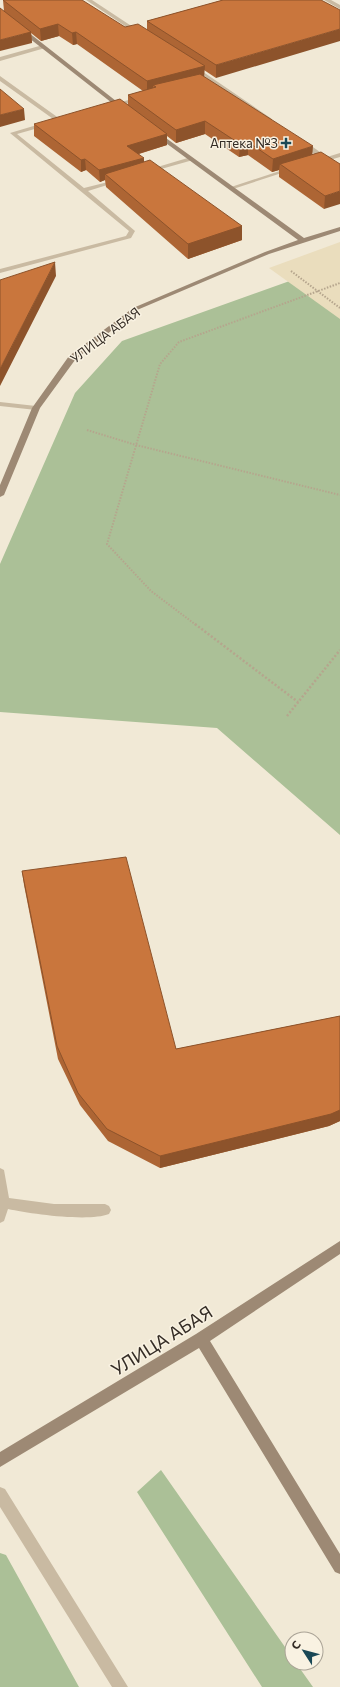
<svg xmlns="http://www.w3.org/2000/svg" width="340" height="1687" viewBox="0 0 340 1687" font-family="Commissioner,sans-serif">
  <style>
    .green { fill: #abc097 }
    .plaza { fill: #eaddbd }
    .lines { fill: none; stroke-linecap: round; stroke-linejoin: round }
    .path-far1 { stroke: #b5a58d; stroke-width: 2; stroke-dasharray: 1.5 1.5; stroke-linecap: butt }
    .path { stroke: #b5a58d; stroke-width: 2.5; stroke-dasharray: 2 2; stroke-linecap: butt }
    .lane { fill: #c9baa2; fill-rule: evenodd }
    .street { fill: #c9baa2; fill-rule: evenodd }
    .secondary { fill: #9d8974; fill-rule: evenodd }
    .wall { fill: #ad6534 }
    .shaded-wall { fill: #8d532b }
    .building { fill: #c9763d; stroke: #8d532b }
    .poi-dot { fill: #1a4856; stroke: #f9f2e2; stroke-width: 1.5 }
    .labels { text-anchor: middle; stroke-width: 3; stroke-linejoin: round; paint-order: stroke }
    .far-poi-label { font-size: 13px; fill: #342c25; stroke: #f9f2e2; text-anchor: end }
    .far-street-label { font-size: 13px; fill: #342c25; stroke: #f9f2e2 }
    .near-street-label { font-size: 18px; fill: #342c25; stroke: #f9f2e2 }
  </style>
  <rect width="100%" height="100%" fill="#f1e9d6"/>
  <path class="green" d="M340 263V835L217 728 0 712V564L75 393 122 341Z
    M161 1470 292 1657V1663H296L313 1687H262L137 1492Z
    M0 1553 6 1555 79 1687H0Z"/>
  <path class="plaza" d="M340 242V319L269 268Z"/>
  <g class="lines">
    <path class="path-far1" d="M291 271 340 308
      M87 430 136 445 340 495
      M196 625 151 591 107 544 160 364 179 342 340 283"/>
    <path class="path" d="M195 624 298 702
      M287 716 340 650"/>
    <path class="lane" d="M86 0H92L142 33 137 34Z
      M324 0H331L340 5V9Z
      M43 45 45 46V48L0 61V57Z
      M193 65 272 119V121H268L212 82 196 84V82L208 79 191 68 190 67Z
      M0 76 60 119V121H56L0 81Z
      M142 96 144 97V99L111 108 108 106Z
      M47 122 49 123V125L17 134 84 188 120 179V181L88 191 135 231 131 238 0 273V269L126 236 129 231 10 133Z
      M299 140H303L327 157 340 153V157L326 161 322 160 299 142Z
      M191 157 194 159 193 160 147 173 144 171Z
      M289 168 294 169 233 189 228 188Z
      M0 1168 4 1170 9 1198 54 1204H105L109 1206 111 1210 109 1214C89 1222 31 1214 8 1209L4 1221 0 1223Z
      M0 1487 5 1489 128 1687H112L0 1507Z"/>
    <path class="street" d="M0 402 36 406 40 408 36 410 0 406Z"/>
    <path class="secondary" d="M20 29H24L125 108V110H121L20 31Z
      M155 133H159L304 238 340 227V231L269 254 137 310 75 360 40 408 4 495 0 497V485L32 408 69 356 133 308 265 252 298 240 155 135Z
      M340 1241V1254L210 1341 340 1554V1574L335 1572 199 1348 0 1467V1452L196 1334Z"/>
  </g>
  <path class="wall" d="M3 0 125 27 147 30V21L223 0 216 78 204 70V77L312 154 340 164 324 209 279 177V170L272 172 248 155 239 157 205 134 176 143 167 136V145L139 154 144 162 242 226V240L188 259 106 187 105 180 100 182 86 170 81 172 34 136V124L128 106V95L143 91 77 44 73 45 59 36 41 41 31 33 32 43 4 11Z
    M22 871 176 1049 340 1016V1121L329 1126 160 1168 108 1141 80 1105 58 1059 24 885Z"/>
  <path class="shaded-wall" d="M58 24 59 36 41 41 40 29Z
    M340 29V41L216 78V65Z
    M31 32 32 43 0 51V40Z
    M76 32 77 44 73 45 72 33Z
    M205 66 204 78 156 87 153 85V92L147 93V81Z
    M24 109 25 120 0 127V115Z
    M205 121V134L176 143V130Z
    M167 134V145L128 157 127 146Z
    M248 142V155L239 157 240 144Z
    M313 146 312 159 280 164 279 170 272 172 273 159Z
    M144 158V169L105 174V180L100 182 99 170Z
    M85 159 86 170 81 172V160Z
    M340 191V204L324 209 325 196Z
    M242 226V240L188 259V244Z
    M55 262 56 276 0 386V369Z
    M340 1110V1121L329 1126 160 1168V1156Z"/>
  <path class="building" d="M3 0H82L125 27 138 24 205 66 147 81 76 32 72 33 58 24 40 29Z
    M223 0H321L340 10V29L216 65 147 21Z
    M0 8 31 32 0 40Z
    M200 74 313 146 273 159 248 142 240 144 205 121 176 130 128 95 156 87 153 85Z
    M0 89 24 109 0 115Z
    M120 99 167 134 127 146 144 158 99 170 85 159 81 160 34 124Z
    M321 152 340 164V191L325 196 280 164Z
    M150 160 242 226 188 244 105 174Z
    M55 262 0 369V280Z
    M126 857 176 1049 340 1016V1110L331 1114 160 1156 107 1129 78 1093 57 1046 22 871Z"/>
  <path class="poi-dot" d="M284 137h4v4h4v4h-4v4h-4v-4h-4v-4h4z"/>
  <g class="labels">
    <g class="far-poi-label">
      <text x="278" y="148">Аптека №3</text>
    </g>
    <g class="far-street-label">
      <text transform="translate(105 335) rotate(-37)" y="5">УЛИЦА АБАЯ</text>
    </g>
    <g class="near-street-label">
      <text transform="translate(162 1341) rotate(-32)" y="6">УЛИЦА АБАЯ</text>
    </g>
  </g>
  <g transform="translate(304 1651) rotate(306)"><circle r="19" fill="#f9f2e2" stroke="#aaa396"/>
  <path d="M0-3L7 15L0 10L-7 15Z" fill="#1a4856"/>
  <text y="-6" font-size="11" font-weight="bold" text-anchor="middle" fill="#342c25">С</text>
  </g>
</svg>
